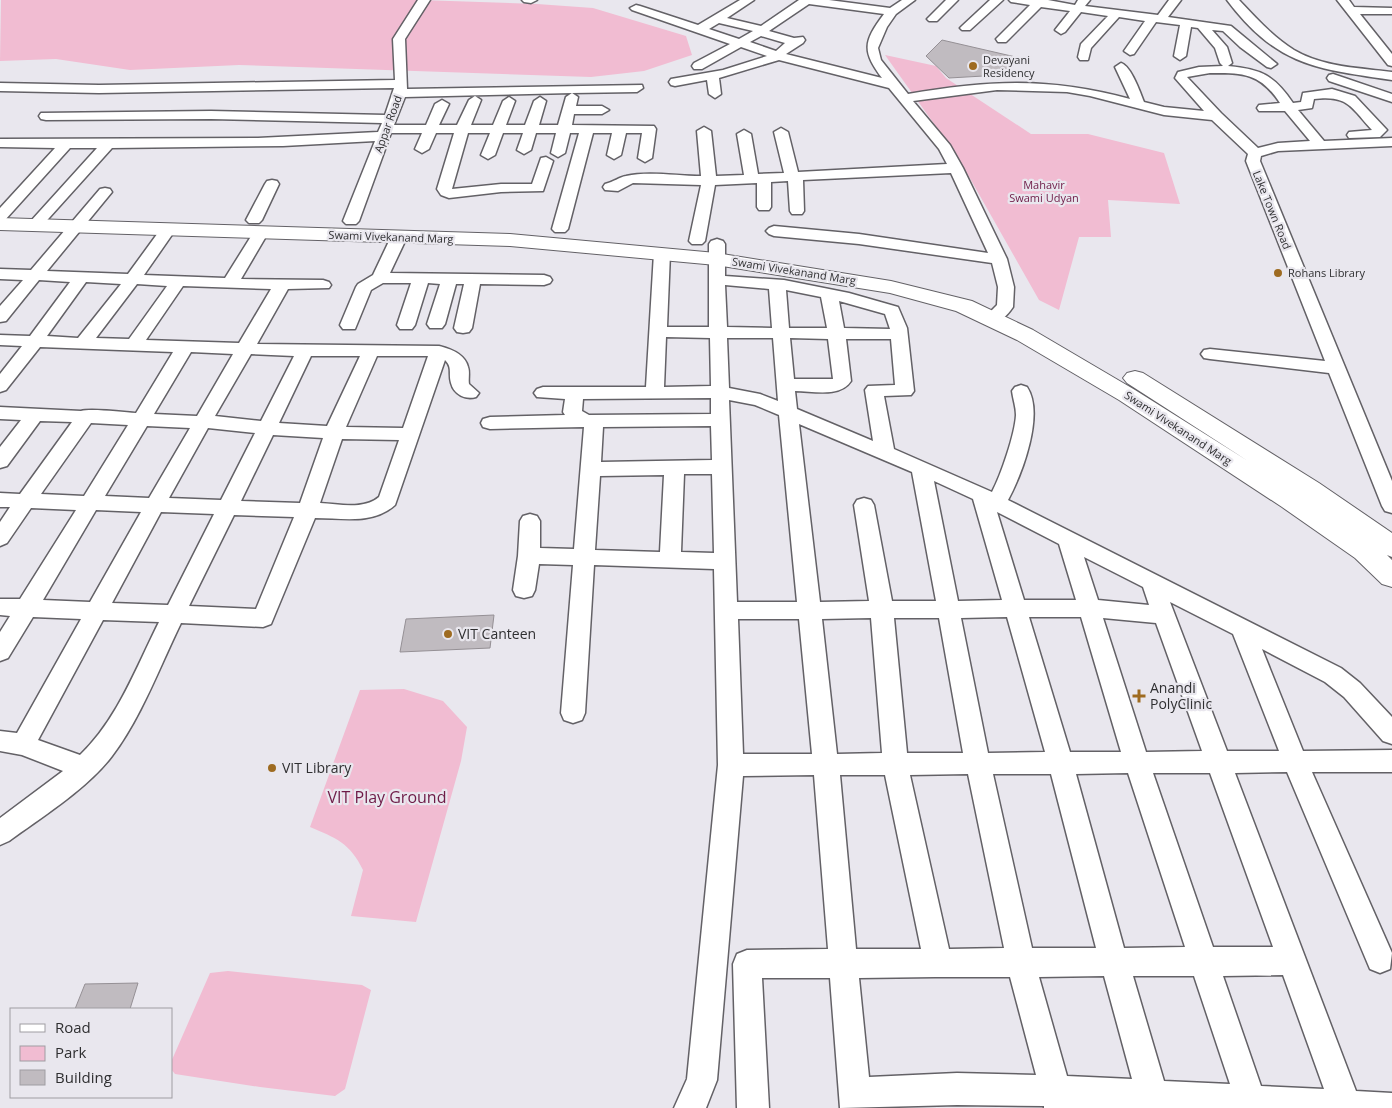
<svg xmlns="http://www.w3.org/2000/svg" width="1392" height="1108" viewBox="0 0 1392 1108" font-family="'Open Sans',sans-serif">
  <style>
    .green { fill: #f1bcd2 }
    .building { fill: #c0bbc0; stroke: #959095 }
    .lines { fill: none; stroke-linecap: round; stroke-linejoin: round }
    .minor-casing { stroke: #636166; stroke-width: 3 }
    .secondary-casing { stroke: #636166; stroke-width: 2 }
    .minor { fill: #fff; fill-rule: evenodd }
    .secondary { fill: #fff; fill-rule: evenodd }
    .poi-dot { fill: #9e6b21; stroke: #e9e7ee; stroke-width: 2 }
    .labels { text-anchor: middle; stroke-width: 4.5; stroke-linejoin: round; paint-order: stroke }
    .far-poi-label { font-size: 11px; fill: #2f2f31; stroke: #e9e7ee; text-anchor: start }
    .far-street-label { font-size: 11px; fill: #2f2f31; stroke: #e9e7ee }
    .far-park-label { font-size: 11px; fill: #6e1b47; stroke: #e9e7ee }
    .poi-label { font-size: 14px; fill: #2f2f31; stroke: #e9e7ee; text-anchor: start }
    .near-park-label { font-size: 16px; fill: #6e1b47; stroke: #e9e7ee }
  </style>
  <rect width="100%" height="100%" fill="#e9e7ee"/>
  <path class="green" d="M1 0H420L537 4 593 8 686 36 692 55 644 71 591 77 239 65 130 70 56 59 0 61Z
    M885 55 936 66 946 78 1031 134H1088L1164 153 1180 204 1108 200 1111 237H1079L1059 310 1039 300 959 159Z
    M404 689 443 701 467 727 461 761 416 922 351 916 363 870C350 843 336 838 310 827L360 690Z
    M228 971 362 985 371 990 345 1089 335 1096 260 1087 175 1074 171 1069V1062L210 973Z"/>
  <path class="building" d="M942 40 1020 58 1001 75 949 78 926 56Z
    M494 615 490 648 400 652 406 619Z
    M138 983 130 1009H75L85 984Z"/>
  <g class="lines">
    <g class="minor-casing">
      <path id="minor" d="M418 0H430L405 39 407 89 642 85 643 88 637 92 572 93 578 97 576 106H602L609 110 602 114H574L572 125 654 126 656 129 652 158 645 162 638 158 642 133H626L621 155 614 159 607 155 612 133H593L568 229 565 232H555L552 229 579 133H570L565 153 558 157 551 153 556 133H536L531 150 524 154 517 150 523 133H503L495 155 488 159 481 155 490 133H468L452 189 501 184H532L541 158 546 157 553 161 543 191 501 192 449 198 441 195 437 189 454 133H436L429 149 422 153 415 149 422 133H391L359 221 356 224H346L343 221 375 141 283 146 112 148 40 228H30L27 225 30 222 97 148H70L5 220 0 222V208L55 148 0 147V139L258 138 378 132 382 123 211 119 46 120 41 119 39 116 41 113 211 111 385 115 394 88 99 93 0 91V83L99 85 395 80 393 39ZM572 93 566 97 558 125H539L546 101 540 97 534 101 525 125H506L515 101 509 97 503 101 493 125H471L481 100 475 96 469 100 457 125H439L449 104 442 100 435 104 426 125H394L405 97Z
        M522 0H537L531 3 524 2Z
        M740 0H754L727 18 761 26 799 0H829L890 8 902 0H915L896 14 887 27 878 48 881 60 908 94C989 80 1049 77 1130 99L1115 67 1121 63C1131 66 1140 92 1144 102L1164 107 1204 111 1175 78 1178 72 1199 67 1223 66 1220 63 1215 48 1198 28 1191 27 1186 56 1180 60 1174 56 1180 25 1156 22 1134 54 1130 55 1124 51 1145 21 1119 17 1091 48 1088 60H1080L1078 57 1081 44 1108 16 1081 12 1065 32 1061 34 1055 30 1070 11 1041 7 1006 42H998L996 39 1030 5 1011 2 1009 0H1048L1075 5 1078 0H1090L1085 6 1158 15 1169 0H1181L1168 17 1231 26 1277 64 1271 68 1267 67 1240 47 1223 31 1212 30 1227 47 1232 63 1228 66C1261 69 1274 75 1293 103L1301 102 1303 93 1332 89 1355 96 1387 130 1380 137 1349 138 1347 135 1349 132 1372 130C1351 107 1348 95 1314 99L1312 108 1298 110 1324 141 1392 138V146L1278 151 1261 156 1260 161 1392 481V513L1385 511 1382 506 1329 373 1210 359 1204 358 1201 354 1204 350 1210 349 1325 361 1246 161 1248 154 1212 120 1164 115 1090 96 1067 92 997 90 913 101 950 145 963 168 1007 259 1014 287 1013 307C1007 316 997 326 985 323L983 319 997 305 998 287 992 263 859 244 774 236 769 234 766 231 769 228 774 226 859 234 988 253 951 173 803 180 804 211 802 214H792L790 211 788 181 771 182V207L769 210H759L757 207V183L715 185 705 241 702 244H692L689 241 701 185 633 183 618 191 605 190 603 187 605 184C614 182 619 177 626 176 648 171 678 176 701 176L697 131 704 127 711 131 716 176 744 175 737 134 744 130 751 134 758 174 784 173 774 132 781 128 788 132 798 172 947 164 939 149 889 88 779 60 719 78 721 94 715 98 709 94 707 80 675 86 671 85 669 82 671 79 723 70 767 56 741 47 702 69H694L692 66 694 63 730 44 632 10 630 8 636 5 640 6 698 25ZM809 4 884 14C863 42 862 51 882 78L786 54 803 43 805 40 803 37 794 38 769 31ZM719 23 753 31 739 39 709 29ZM761 36 785 43 776 51 750 42ZM1210 73C1244 73 1260 73 1280 103L1259 105 1257 108 1259 111H1285L1310 141 1278 143 1258 148 1221 113 1187 77Z
        M946 0H958L937 21H929L927 19Z
        M990 0H1003L970 30H962L960 28 962 26Z
        M1227 0H1239C1256 18 1273 37 1294 50 1323 67 1359 68 1392 72V80C1316 69 1277 66 1227 0Z
        M1337 0H1349L1354 7 1392 8V14H1360L1392 54V66L1388 65Z
        M1333 74 1392 94V102L1329 81 1327 78 1329 75Z
        M272 180 277 181 279 184 262 220 259 223H249L246 220 265 184 267 181Z
        M105 188 110 189 112 192 47 271 128 274 163 226H173L176 229 144 275 225 278 255 230H265L268 233 241 279 323 280 329 282 331 285 329 288 288 289 257 344 439 346C451 349 465 354 468 367 470 372 468 379 469 384L479 393 476 397C466 400 454 395 451 383 448 373 453 368 445 360L395 505C373 525 342 518 315 518L271 624 263 627 181 623C160 666 141 718 112 756 88 788 42 817 9 841L0 845V818L63 771 22 755 0 751V731L17 733 81 619 33 617 8 658 0 661V632L10 616 0 615V599H20L76 510 31 508 7 543 0 546V522L10 507H0V493L20 494 72 422 40 421 7 466 0 468V447L21 420 0 419V407L81 411C90 408 123 412 136 413L173 352 40 347 6 390 0 392V374L22 346 0 345V335L30 336 70 282 39 280 6 321 0 322V306L23 280 0 279V269L31 270 100 189ZM86 282 121 284 78 338 47 336ZM137 284 167 286 129 339 96 338ZM183 286 271 289 239 343 146 340ZM191 352 233 354 197 416 154 414ZM251 354 294 356 261 421 215 416ZM311 356H360L327 426 279 423ZM377 356H428L403 428 346 427ZM91 423 128 425 84 496 41 494ZM147 426 190 428 149 498 105 496ZM208 428 255 433 221 500 169 498ZM273 435 323 438 300 503 241 501ZM342 439 399 440 379 497C364 510 339 504 320 503ZM96 510 141 512 90 602 43 600ZM161 512 214 514 168 605 112 603ZM234 515 294 517 256 609 189 606ZM103 620 159 622C136 668 117 720 80 755L38 740Z
        M399 232 404 234 407 237 390 273 544 275 550 277 552 280 550 283 544 285 480 284 472 328 469 332 463 333 457 332 454 328 464 284H456L445 324 442 328H430L427 324 440 284 428 283 415 325 412 329H400L397 325 411 283H383L371 290 355 329H343L340 325 356 287 358 284 373 275 391 237 394 234Z
        M717 239 723 241 725 244V276L784 280 849 293 898 307 907 328 914 391 911 395 884 396 894 449 992 492C1001 475 1015 434 1016 415 1016 407 1013 399 1012 391L1015 387 1021 385 1027 387C1045 414 1022 474 1008 500L1341 668 1360 683 1392 717V744L1383 741 1344 697 1325 682 1262 649 1303 751 1392 750V772H1312L1392 953 1390 969 1380 973 1370 969 1287 772 1235 773 1356 1091 1392 1093V1108H1044V1106L957 1105 840 1108 830 978H762L769 1108H737L733 964 737 954 747 950 828 949 814 775 743 776 717 1080 706 1108H674L687 1079 718 765 714 569 594 565 585 713 582 720 573 723 564 720 561 713 573 565 539 564 535 590 532 596 524 598 516 596 513 590 518 556 520 521 523 516 530 514 537 516 540 521V548L574 549 584 427 490 429 483 427 481 423 483 419 490 417 565 415 563 412 565 399 537 397 534 393 537 389 543 387H646L654 253 656 250H668L670 253 667 327H709V244L711 241ZM725 285 769 289 772 328 727 327ZM786 290 821 297 827 328H789ZM839 301 885 314 890 329 844 328ZM666 337 710 338 711 386 664 387ZM727 338H773L778 401 760 394 729 388ZM790 338 828 339 833 379H794ZM846 339H891L895 385 868 386 865 390 873 441 797 409 795 391C813 391 840 398 851 381ZM711 398V414L589 415 582 411 583 399ZM729 400 755 405 779 415 797 602H737ZM799 424 912 472 936 601H892L874 505 871 500 864 498 857 500 854 505 869 601 820 602ZM711 426 712 460 601 462 603 427ZM684 474H712L714 553 681 552ZM664 475 660 552 595 550 600 476ZM934 481 973 499 1002 600 958 601ZM997 512 1059 544 1076 600H1024ZM1084 557 1143 587 1149 605 1098 600ZM1170 602 1233 634 1279 751H1227ZM1007 617 1045 752 988 753 961 618ZM1029 617H1081L1121 752H1070ZM871 618 882 753 837 754 822 619ZM894 618H939L963 753H907ZM1103 618 1156 623 1202 751 1146 752ZM738 619H799L812 754H743ZM1128 773 1185 947 1124 948 1076 774ZM1153 773H1210L1273 947H1213ZM968 774 1004 948 949 949 910 775ZM993 774H1051L1096 948H1032ZM840 775H885L921 949H856ZM1283 975 1324 1089 1261 1086 1223 976ZM1104 976 1132 1079 1067 1076 1039 977ZM1133 976H1194L1230 1084 1164 1081ZM935 977H1010L1036 1075 957 1073 869 1077 859 978Z"/>
    </g>
    <g class="secondary-casing">
      <path id="secondary" d="M0 218 510 234 716 253 891 281 972 301 1033 330 1135 390 1248 461 1127 383 1123 378 1127 373 1135 371 1143 373 1319 483 1392 533V557L1387 555 1392 560V587L1382 584 1355 558 1282 507 1119 400 1017 340 956 311 890 293 716 265 510 246 0 230Z"/>
    </g>
    <use href="#minor" class="minor"/>
    <use href="#secondary" class="secondary"/>
  </g>
  <g class="poi-dot">
    <circle cx="973" cy="66" r="5"/>
    <circle cx="1278" cy="273" r="5"/>
    <circle cx="448" cy="634" r="5"/>
    <path d="M1136.5 688.5h5v5h5v5h-5v5h-5v-5h-5v-5h5z"/>
    <circle cx="272" cy="768" r="5"/>
  </g>
  <g class="labels">
    <g class="far-poi-label">
      <text x="983" y="64">Devayani<tspan x="983" dy="13">Residency</tspan></text>
      <text x="1288" y="277">Rohans Library</text>
    </g>
    <g class="far-street-label">
      <text transform="translate(388 124) rotate(-70)" y="4">Appar Road</text>
      <text transform="translate(1272 210) rotate(68)" y="4">Lake Town Road</text>
      <text transform="translate(391 237) rotate(2)" y="4">Swami Vivekanand Marg</text>
      <text transform="translate(794 271) rotate(9)" y="4">Swami Vivekanand Marg</text>
      <text transform="translate(1178 428) rotate(33)" y="4">Swami Vivekanand Marg</text>
    </g>
    <g class="far-park-label">
      <text x="1044" y="189">Mahavir<tspan x="1044" dy="13">Swami Udyan</tspan></text>
    </g>
    <g class="poi-label">
      <text x="458" y="639">VIT Canteen</text>
      <text x="1150" y="693">Anandi<tspan x="1150" dy="16">PolyClinic</tspan></text>
      <text x="282" y="773">VIT Library</text>
    </g>
    <g class="near-park-label">
      <text x="387" y="803">VIT Play Ground</text>
    </g>
  </g>
  <rect x="10" y="1008" width="162" height="90" fill="#e9e7ee" stroke="#9f9da2"/>
  <rect x="20" y="1024" width="25" height="8" fill="#ffffff" stroke="#9f9da2"/>
  <text x="55" y="1033" font-size="15" fill="#2f2f31">Road</text>
  <rect x="20" y="1046" width="25" height="15" fill="#f1bcd2" stroke="#9f9da2"/>
  <text x="55" y="1058" font-size="15" fill="#2f2f31">Park</text>
  <rect x="20" y="1070" width="25" height="15" fill="#c0bbc0" stroke="#9f9da2"/>
  <text x="55" y="1083" font-size="15" fill="#2f2f31">Building</text>
</svg>
